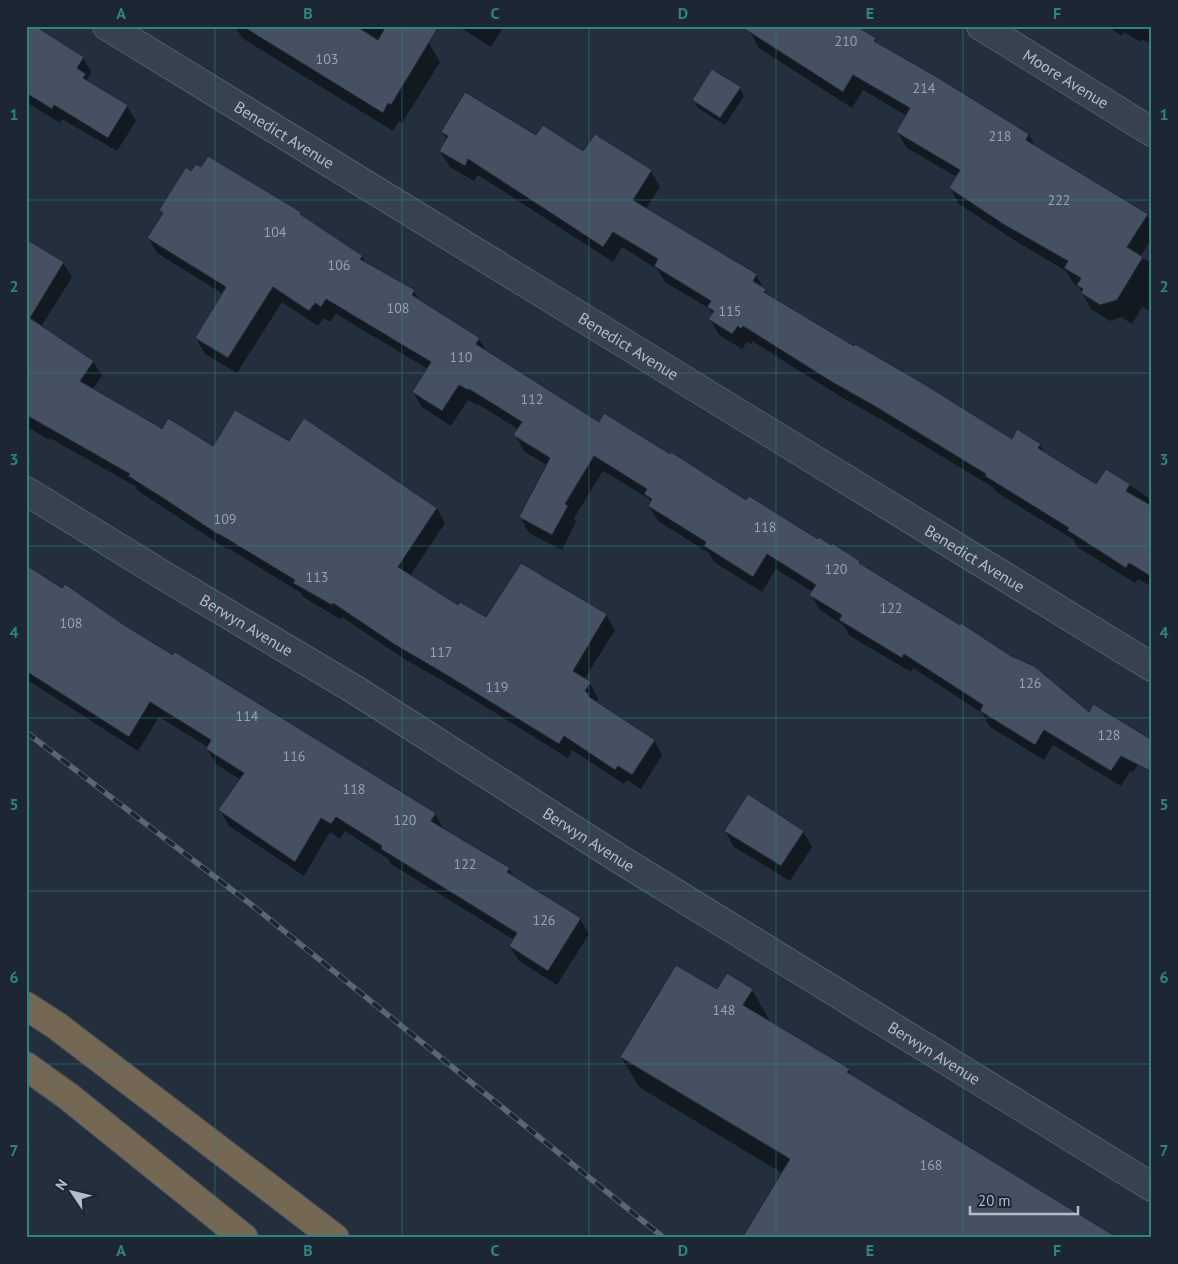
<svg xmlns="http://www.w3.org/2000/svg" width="1178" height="1264" viewBox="0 0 1178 1264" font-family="'PT Sans',sans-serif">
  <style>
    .shadow { fill: #0007 }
    .building { fill: #455162; stroke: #1f2835 }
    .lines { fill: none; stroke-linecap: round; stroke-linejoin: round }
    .minor-casing { stroke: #565f6c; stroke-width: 30 }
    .motorway-casing { stroke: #434c59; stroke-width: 30 }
    .minor { stroke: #38414e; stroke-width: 28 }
    .motorway { stroke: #746855; stroke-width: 28 }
    .rail-casing { stroke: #5a6575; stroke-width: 5.5 }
    .rail { stroke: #1d2633; stroke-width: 4; stroke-dasharray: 11; stroke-linecap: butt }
    .grid { fill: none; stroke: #308480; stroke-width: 1; stroke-opacity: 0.55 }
    .labels { text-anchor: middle; stroke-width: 4; stroke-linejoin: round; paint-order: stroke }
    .number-label { font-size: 14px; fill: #98a1af }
    .street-label { font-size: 16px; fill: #b4bcc9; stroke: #1d2633 }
    .neatline { fill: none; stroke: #308480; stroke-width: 2 }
    .grid-label { font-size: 16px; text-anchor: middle; font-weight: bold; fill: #308480 }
  </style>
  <rect width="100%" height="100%" fill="#242f3e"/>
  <path class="shadow" d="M26 26 83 58 91 72 87 79 90 84 127 106 136 121 117 151 62 119 60 123 26 102Z
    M235 26H402L429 43 440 62 402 123 399 121 393 131 242 38Z
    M458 26H504L491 47Z
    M1107 26H1152V45L1142 39 1140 42 1124 32 1122 36Z
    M750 32 875 39 878 44 1029 135 1036 147 1147 215 1152 224V238L1140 257 1152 263V312L1142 307 1132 324 1121 317 1110 321 1091 309 1079 287 1074 284 1066 271 1014 240 959 204 950 188 957 177 907 148 897 132 907 116 863 90 852 108 759 48Z
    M740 88 744 96 725 125 698 108 694 100Z
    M442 132 537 137 584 153 651 171 660 187 646 209 756 275 768 296 1012 441 1040 445 1045 454 1096 486 1107 470 1152 500V587L1138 579 1135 583 1077 547 1074 540 996 492 994 488 884 421 843 398 752 341 751 344 747 342 742 349 719 335 710 319 713 315 710 309 665 282 657 269 622 247 613 262 478 175 474 181 450 167 440 151 447 139Z
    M191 172 300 213 303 217 362 256 366 264 414 291 421 302 479 339 487 352 600 424 859 562 862 567 1089 714 1148 749 1133 772 1130 771 1121 786 1053 745 1044 760 990 727 982 713 913 668 911 672 850 636 843 625 820 610 811 595 813 592 776 569 762 592 714 562 709 553 658 521 649 506 651 503 648 498 603 471 574 518 576 522 562 550 529 533 520 517 548 466 524 451 515 435 518 429 478 404 477 405 468 400 451 426 422 407 413 392 428 369 336 314 330 322 324 318 318 326 282 302 237 373 205 354 196 338 223 294 157 253 148 238 163 214 161 210Z
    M26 259 63 263 72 277 41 327 93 361 102 376 92 390 157 428 213 448 289 443 437 508 445 523 410 576 458 607 486 619 606 615 615 630 584 680 590 683 598 698 596 702 654 740 662 755 641 789 627 780 624 784 572 750 568 758 455 688 403 658 342 617 340 619 303 597 301 593 228 548 227 549 138 491 135 486 50 438 49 440 26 426Z
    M26 567 435 814 444 830 509 869 514 877 580 919 589 934 557 985 519 961 510 946 514 940 391 864 388 859 345 831 340 839 330 832 304 876 229 826 220 810 241 780 216 764 207 749 208 747 159 717 138 751 26 679Z
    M725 831H803L812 847 790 881 734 847Z
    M728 975 752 990 770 1021 769 1022 849 1070 852 1076 782 1173 639 1087 621 1057 717 991Z"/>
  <path class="building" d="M26 26H35L84 57 77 68 86 74 83 78 128 105 108 138 54 105 52 109 26 93Z
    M242 26H356L378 40 386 26H439L391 105 388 103 383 113Z
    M740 26H856L876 38 874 41 937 77 1029 134 1026 140 1148 214 1127 247 1143 257 1117 300 1100 305 1081 293 1083 289 1077 285 1081 278 1064 268 1068 261 1003 224 949 188 960 170 896 132 910 108 853 75 843 92Z
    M712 69 741 87 720 118 692 100Z
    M465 92 536 135 543 125 583 151 595 134 652 170 633 200 757 274 753 281 766 289 764 292 854 346 855 344 924 384 1012 439 1017 429 1041 444 1038 448 1096 484 1106 469 1130 484 1126 491 1152 506V577L1129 563 1126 568 1067 530 1069 528 985 476 986 474 873 405 832 382 743 326 741 329 738 326 732 334 708 319 714 311 707 307 711 301 654 266 658 259 613 232 603 247 468 159 465 166 439 151 448 136 441 132Z
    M208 156 301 212 300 214 363 256 360 259 415 290 412 295 480 338 476 344 599 422 604 413 670 454 671 452 746 500 749 496 818 539 819 537 831 545 832 543 860 561 859 563 960 625 961 623 1011 656 1034 666 1089 712 1093 704 1152 740V772L1121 756 1111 771 1044 730 1035 745 980 711 983 705 904 654 902 658 839 620 842 615 809 595 816 585 767 554 753 577 704 546 706 542 648 506 652 499 644 494 647 489 594 456 565 504 568 506 552 535 519 517 550 458 513 435 522 422 469 389 468 390 459 385 442 411 412 392 431 362 326 299 321 307 315 303 309 311 273 287 228 358 195 338 226 287 147 238 163 213 159 210 186 167 191 171 196 164 201 167Z
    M26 239 64 262 30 318 94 361 80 381 158 426 162 429 168 418 213 446 235 410 289 441 304 418 437 508 398 567 458 605 460 602 486 617 521 563 607 614 573 671 591 682 585 691 589 694 588 696 655 740 632 775 618 766 615 770 564 736 559 744 445 674 394 644 333 603 332 605 293 583 295 580 219 534V535L163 498 128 476 130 474 26 415Z
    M26 565 62 588 65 584 124 625 173 655 175 652 436 813 431 821 510 868 507 872 581 918 548 971 509 946 517 933 381 849 382 846 336 817 331 824 321 818 295 862 218 810 244 773 206 749 211 740 150 702 129 737 26 671Z
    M748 794 804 831 781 866 724 831Z
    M676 965 717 989 727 973 753 989 743 1005 850 1069 847 1072 1118 1238H742L790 1159 620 1057Z"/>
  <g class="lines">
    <g class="minor-casing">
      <g id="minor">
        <path id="s1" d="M107 26 1152 667"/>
        <path id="s2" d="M981 26 1152 132"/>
        <path id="s3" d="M26 491 166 577 357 691 618 858 1152 1187"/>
      </g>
    </g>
    <g class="motorway-casing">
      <path id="motorway" d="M26 1006 57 1026 335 1238
        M26 1066 69 1097 244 1238"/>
    </g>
    <use href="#minor" class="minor"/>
    <use href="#motorway" class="motorway"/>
    <g class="rail-casing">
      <path id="rail" d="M26 732 253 906 664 1238"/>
    </g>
    <use href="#rail" class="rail"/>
  </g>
  <path class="grid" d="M215 26V1238M402 26V1238M589 26V1238M776 26V1238M963 26V1238M26 200H1152M26 373H1152M26 546H1152M26 718H1152M26 891H1152M26 1064H1152"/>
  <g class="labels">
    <g class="number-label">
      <text x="846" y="46">210</text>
      <text x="327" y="64">103</text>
      <text x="924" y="93">214</text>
      <text x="1000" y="141">218</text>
      <text x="1059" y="205">222</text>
      <text x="275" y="237">104</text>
      <text x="339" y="270">106</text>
      <text x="398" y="313">108</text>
      <text x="730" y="316">115</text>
      <text x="461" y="362">110</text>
      <text x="532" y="404">112</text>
      <text x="225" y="524">109</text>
      <text x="765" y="532">118</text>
      <text x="836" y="574">120</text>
      <text x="317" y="582">113</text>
      <text x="891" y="613">122</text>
      <text x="71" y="628">108</text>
      <text x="441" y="657">117</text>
      <text x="1030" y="688">126</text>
      <text x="497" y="692">119</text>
      <text x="247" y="721">114</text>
      <text x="1109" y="740">128</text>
      <text x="294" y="761">116</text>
      <text x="354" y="794">118</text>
      <text x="405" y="825">120</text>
      <text x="465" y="869">122</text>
      <text x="544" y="925">126</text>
      <text x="724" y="1015">148</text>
      <text x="931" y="1170">168</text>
    </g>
    <g class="street-label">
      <text dy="6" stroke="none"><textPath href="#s2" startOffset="100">Moore Avenue</textPath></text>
      <text dy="6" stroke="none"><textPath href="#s1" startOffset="208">Benedict Avenue</textPath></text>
      <text dy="6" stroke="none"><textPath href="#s1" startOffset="612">Benedict Avenue</textPath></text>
      <text dy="6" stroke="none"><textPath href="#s1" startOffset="1018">Benedict Avenue</textPath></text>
      <text dy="6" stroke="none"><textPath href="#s3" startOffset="258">Berwyn Avenue</textPath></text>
      <text dy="6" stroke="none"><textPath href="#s3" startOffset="662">Berwyn Avenue</textPath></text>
      <text dy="6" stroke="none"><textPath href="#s3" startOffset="1068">Berwyn Avenue</textPath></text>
    </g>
  </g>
  <rect width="1178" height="1264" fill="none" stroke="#1d2633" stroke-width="55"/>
  <g transform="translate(72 1192) rotate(305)" stroke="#1d2633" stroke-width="4" paint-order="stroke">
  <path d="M0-4L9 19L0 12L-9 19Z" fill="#b4bcc9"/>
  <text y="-8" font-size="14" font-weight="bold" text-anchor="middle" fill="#b4bcc9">N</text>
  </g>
  <path d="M970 1206v8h108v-8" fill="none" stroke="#b4bcc9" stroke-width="2.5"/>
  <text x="978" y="1206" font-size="15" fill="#b4bcc9" stroke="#1d2633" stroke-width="4" paint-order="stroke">20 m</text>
  <rect x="28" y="28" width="1122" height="1208" class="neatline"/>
  <g class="grid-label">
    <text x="121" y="19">A</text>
    <text x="308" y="19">B</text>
    <text x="495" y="19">C</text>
    <text x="683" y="19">D</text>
    <text x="870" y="19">E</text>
    <text x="1057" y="19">F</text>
    <text x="14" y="120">1</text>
    <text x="1164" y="120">1</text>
    <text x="14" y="292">2</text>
    <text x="1164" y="292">2</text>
    <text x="14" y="465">3</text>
    <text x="1164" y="465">3</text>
    <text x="14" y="638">4</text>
    <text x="1164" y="638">4</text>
    <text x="14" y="810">5</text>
    <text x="1164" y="810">5</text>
    <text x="14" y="983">6</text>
    <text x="1164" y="983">6</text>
    <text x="14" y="1156">7</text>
    <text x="1164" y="1156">7</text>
    <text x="121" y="1256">A</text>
    <text x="308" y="1256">B</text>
    <text x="495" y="1256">C</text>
    <text x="683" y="1256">D</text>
    <text x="870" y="1256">E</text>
    <text x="1057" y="1256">F</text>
  </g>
</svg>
